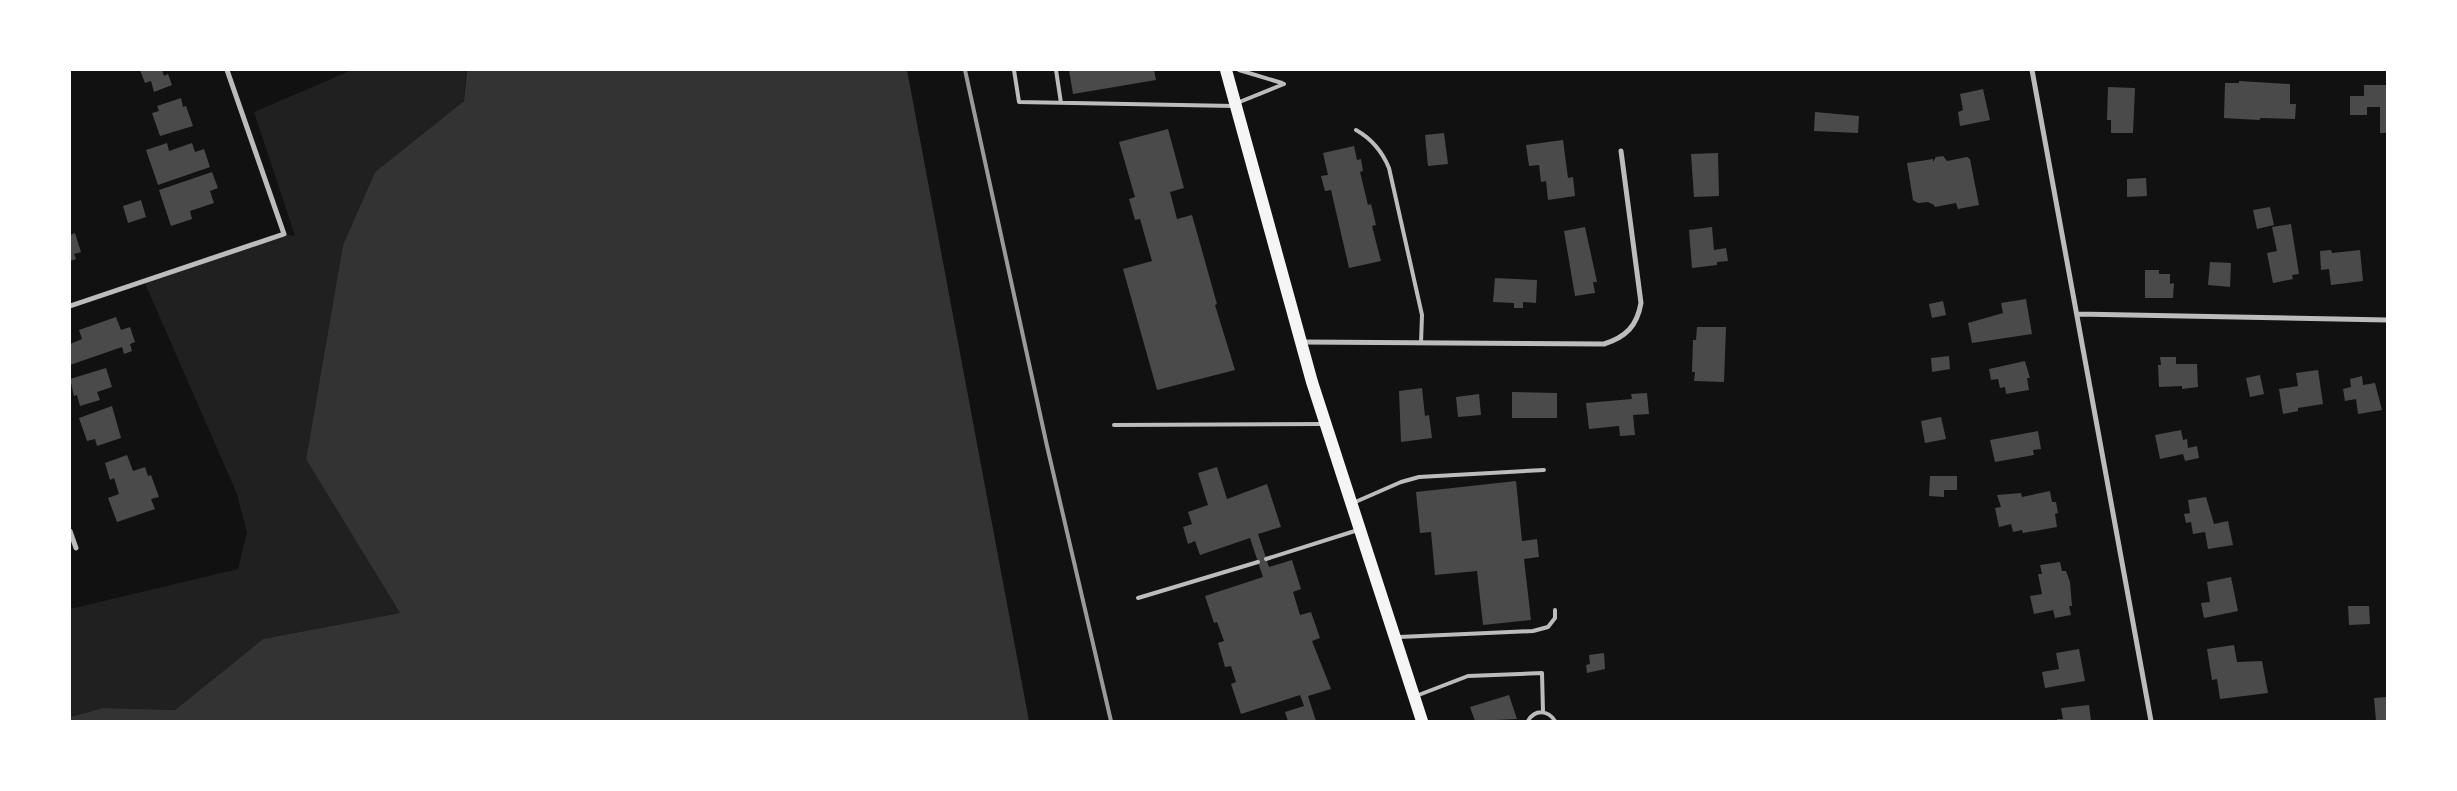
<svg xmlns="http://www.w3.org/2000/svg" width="2457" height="791" viewBox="0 0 2457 791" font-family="'Work Sans',sans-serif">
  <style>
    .green { fill: #202020 }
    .water { fill: #333 }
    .building { fill: #4a4a4a }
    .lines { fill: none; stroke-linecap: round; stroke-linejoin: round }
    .service { stroke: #bcbcbc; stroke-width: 4 }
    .minor { stroke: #bcbcbc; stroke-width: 5 }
    .primary { stroke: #f5f5f5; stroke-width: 12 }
    .rail { stroke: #9a9a9a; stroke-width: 4 }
  </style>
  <rect width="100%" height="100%" fill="#111"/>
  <path class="green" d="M352 70H466L464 101 375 172 343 245 306 458 400 613 263 639 175 710 103 708 70 717V609L238 569 247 533 237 494 144 281 284 234 295 236 254 112Z"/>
  <path class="water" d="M467 70H907L1029 721H70V717L103 708 175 710 263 639 400 613 306 459 343 245 375 172 464 101Z"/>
  <path class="building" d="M140 70H162L164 76 168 74 172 85 154 92 151 81 145 83Z
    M1069 70H1154L1156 80 1073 94Z
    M2239 81 2290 84V104H2296L2295 119 2261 118 2259 120 2224 118 2225 83H2239Z
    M2364 85H2387V133H2380V107H2367V115H2350V96H2364Z
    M2108 87 2135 88 2133 133H2111V120H2107Z
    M1983 89 1990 120 1960 126 1958 112 1963 110 1960 94Z
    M181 98 183 107 186 106 193 126 160 136 152 113 159 111 157 106Z
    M1815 112 1859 116 1858 133 1814 131Z
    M1168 129 1184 188 1170 192 1177 219 1192 215 1217 304 1215 305 1235 370 1157 390 1123 269 1152 261 1140 219 1135 220 1129 199 1135 197 1119 142Z
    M1444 133 1448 164 1428 166 1425 135Z
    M1563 140 1568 178 1573 177 1575 196 1548 200 1546 181 1541 182 1539 165 1529 166 1526 145Z
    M167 143 169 151 192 143 195 152 204 149 210 167 158 185 146 150Z
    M1354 146 1357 160 1361 159 1363 171 1360 172 1368 205 1371 204 1376 225 1372 226 1381 261 1349 268 1331 190 1325 191 1321 176 1328 175 1323 153Z
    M1718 153 1719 196 1694 197 1691 154Z
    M1943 156 1947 161 1967 157 1970 159 1979 205 1958 209 1956 203 1935 207 1934 205 1928 202 1918 203 1913 200 1907 163 1933 159V162L1936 157Z
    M212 172 218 188 210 191 214 203 190 211 192 219 171 226 159 190Z
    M2146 178 2147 196 2127 197V179Z
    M141 200 146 217 128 223 123 206Z
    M2270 207 2274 225 2257 229 2253 210Z
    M2291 224 2299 274 2292 275 2293 279 2273 283 2267 253 2277 251 2272 227Z
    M1585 227 1597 282H1593L1595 293 1575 296 1564 231Z
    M1712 227 1714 250 1726 248 1728 261 1717 262V265L1692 268 1689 230Z
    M75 233 81 252 74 254 76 259 70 261V235Z
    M2331 250 2332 253 2360 250 2363 281 2331 285 2329 269 2321 270 2320 251Z
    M2210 262 2231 263 2230 287 2208 285Z
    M2145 270H2159V274H2170V284L2174 283 2173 298H2145Z
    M1495 278 1537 280 1536 303 1523 302V308H1514V303L1493 302Z
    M2026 299 2032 334 1972 343 1968 323 2003 313 2001 303Z
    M1943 301 1946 315 1932 318 1929 304Z
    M116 317 121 330 130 327 135 342 130 344 132 351 124 354 122 347 70 365V344L82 339 79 330Z
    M1697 327H1726L1724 382 1694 381 1695 372H1692L1693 340H1696Z
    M1949 356 1950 369 1932 372 1931 358Z
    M2160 357H2176V364H2197L2198 387 2182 389V386L2159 387 2158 365H2161Z
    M2025 361 2030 378H2027L2029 390 2006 394 2005 387 2000 388 1998 379 1991 380 1989 369Z
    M106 368 112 387 97 392 100 400 80 406 77 395 74 396 70 379Z
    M2318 370 2323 404 2298 408V411L2283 414 2279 389 2298 386 2296 373Z
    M2260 375 2264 394 2250 397 2246 378Z
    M2362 376 2363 385 2375 383 2382 410 2358 414 2356 399 2345 401 2343 389 2351 387 2350 379Z
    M1422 388 1425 416 1429 415 1432 438 1401 442 1399 391Z
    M1512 392 1557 393V418H1512Z
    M1647 393 1649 414 1633 415 1635 435 1620 436 1619 426 1589 429 1586 403 1632 399 1631 394Z
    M1479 394 1481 415 1458 417 1456 397Z
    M112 406 121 438 97 446 95 439 87 441 79 418Z
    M1941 417 1946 439 1925 443 1921 421Z
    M2181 430 2183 440 2187 439 2188 448 2197 446 2199 458 2185 461 2183 454 2160 459 2155 435Z
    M2038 431 2041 449 2033 450 2034 455 1995 462 1990 440Z
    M127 455 133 471 145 467 148 476 151 475 159 497 151 499 155 509 117 522 108 498 119 494 114 478 110 480 105 463Z
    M1217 467 1227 499 1267 484 1281 527 1258 534 1269 567 1292 560 1301 589 1293 592 1300 615 1311 612 1320 638 1312 641 1331 689 1308 696 1316 721H1288L1285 712 1304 706 1300 695 1241 714 1231 684 1236 682 1231 666 1225 667 1218 643 1224 641 1217 622 1214 623 1205 596 1263 577 1250 538 1200 555 1195 541 1188 544 1183 527 1192 524 1188 512 1208 505 1198 473Z
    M1930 476H1957V490H1944V497L1929 496Z
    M1516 481 1522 541 1537 539 1539 557 1524 559 1531 620 1483 625 1477 571 1435 575 1431 532 1420 533 1416 492Z
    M2050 491 2052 502H2056L2058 513 2055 514 2057 527 2023 533 2022 530 2013 532 2011 524 1999 527 1995 508 2001 507 1997 495 2021 493 2022 497Z
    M2206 497 2214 524 2228 521 2233 545 2208 549 2205 532 2193 534 2191 522 2186 523 2184 514 2190 513 2188 500Z
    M2060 562 2062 571H2066L2070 582 2072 606H2069L2071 615 2055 618 2053 610 2034 614 2030 596 2042 594 2038 574H2042L2040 565Z
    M2231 577 2238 611 2204 618 2201 603 2210 602 2207 582Z
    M2348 606H2369L2370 624 2349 625Z
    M2234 645 2237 662 2262 661 2268 693 2220 699 2217 679 2212 680 2207 649Z
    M2079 649 2085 681 2045 688 2042 672 2059 669 2056 653Z
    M1604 653 1605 669 1587 673 1586 665 1590 664 1589 655Z
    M1509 695 1517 719 1475 721 1470 707Z
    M2387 697V721H2376L2374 698Z
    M2089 705 2091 721H2057V719H2063L2061 708Z"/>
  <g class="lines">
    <path class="service" d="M1014 70 1019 102 1234 106
      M1056 70 1061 103
      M1239 70 1282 83
      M1237 103 1284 84
      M1356 130C1372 139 1382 151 1389 168L1422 315 1421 343
      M1114 425 1323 424
      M1353 503 1401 482 1419 477 1544 470
      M1266 559 1358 530
      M1138 598 1258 562
      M1399 637 1533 631 1548 627 1555 618V610
      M1416 696 1468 676 1542 673 1543 712
      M1528 721C1535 709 1548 710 1555 721"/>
    <path class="minor" d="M2032 70 2151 721
      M70 306 284 234 227 70
      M2077 314 2387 320
      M1302 342 1604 344C1626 337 1637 326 1641 303L1621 151
      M70 531 76 548"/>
    <path class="primary" d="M1226 70 1312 382 1422 721"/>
    <path class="rail" d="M965 70 1047 446 1111 721"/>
  </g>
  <rect width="2457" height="791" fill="none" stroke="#ffffff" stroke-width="142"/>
</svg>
